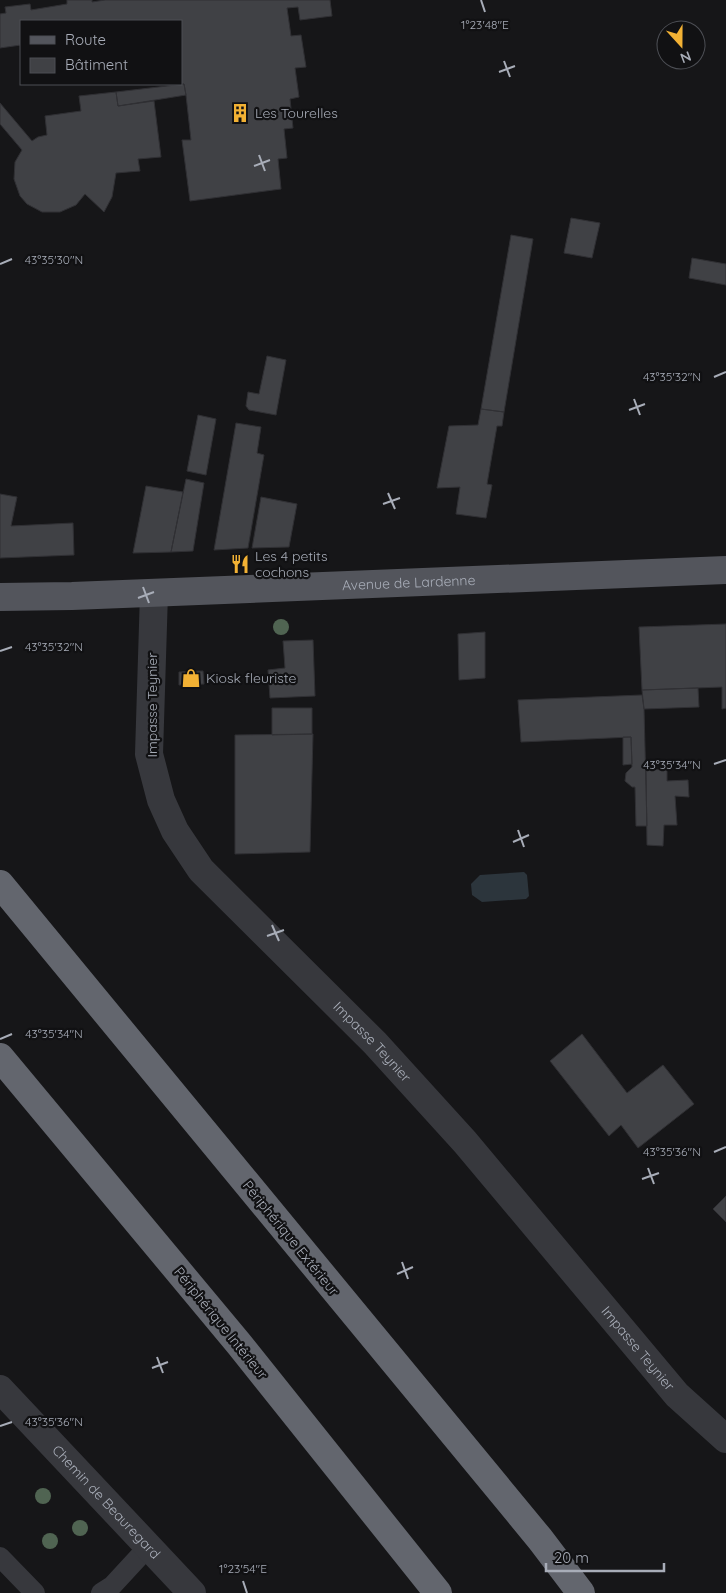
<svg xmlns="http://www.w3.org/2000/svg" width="726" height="1593" viewBox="0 0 726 1593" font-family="Quicksand,sans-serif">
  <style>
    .water { fill: #2c353c }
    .building { fill: #404145; stroke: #303034 }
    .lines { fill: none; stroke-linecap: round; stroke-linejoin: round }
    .lane { stroke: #37383d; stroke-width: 20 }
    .street { stroke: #37383d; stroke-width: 28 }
    .primary { stroke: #53555c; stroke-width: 28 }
    .highway { stroke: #63666e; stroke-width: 28 }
    .tree { fill: #506452 }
    .ticks { fill: none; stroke: #a8adb8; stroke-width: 2 }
    .labels { text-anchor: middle; stroke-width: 4.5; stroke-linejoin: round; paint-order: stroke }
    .poi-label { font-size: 14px; fill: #a8adb8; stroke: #111113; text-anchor: start }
    .street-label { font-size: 14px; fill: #a8adb8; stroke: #111113 }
    .ticks-label { font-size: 12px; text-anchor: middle; fill: #a8adb8; stroke: #111113; stroke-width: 4.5; stroke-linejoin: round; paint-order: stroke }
  </style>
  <rect width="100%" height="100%" fill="#161618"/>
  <path class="water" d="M524 872 527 875 529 896 526 899 482 902 472 895 471 884 480 875Z"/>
  <path class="building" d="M67 0H92V2L105 0H330L332 16 300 20 298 7 287 8 291 36 301 35 306 67 295 68 299 97 290 99 293 128 284 129 287 158 278 159 281 189 190 201 182 140H191L186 95 184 84 172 85V84H181V21H21V45L0 48V14L6 13 5 7 30 4 31 10 67 4Z
    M184 84 186 95 118 106 116 92Z
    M116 92 118 106 154 101 161 157 138 159 140 171 116 173 112 197 104 212 85 194 76 205 60 212H42L27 204 20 196 14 179 15 162 22 150 0 124V103L32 141 38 137 47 135 45 116 81 111 79 96Z
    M571 218 600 223 592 258 564 253Z
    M511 235 533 239 504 412 481 409Z
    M692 258 726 264V285L689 278Z
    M267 356 286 360 276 415 249 410 246 406 248 392 259 394Z
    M481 409 504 412 502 426H497L487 484 492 485 486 518 456 514 460 487 437 488 449 426 478 425Z
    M198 415 216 419 206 475 187 471Z
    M236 423 261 427 257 453 264 455 248 548 214 550Z
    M186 479 204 483 193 551 171 552Z
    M146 486 183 492 171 552 133 553Z
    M0 494 17 497 11 526 73 523 74 555 0 558Z
    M261 497 297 504 289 547 252 548Z
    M726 624V708L722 709V687L642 690 639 627Z
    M485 632V678L459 680 458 634Z
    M313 640 315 696 270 698 268 670 285 668 283 641Z
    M203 671 204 684 179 685V672Z
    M698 688 699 707 644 709 642 690Z
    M642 695 644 709 647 826H636L635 787H632L625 781 626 773 632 767 631 737 521 742 518 700Z
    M272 708H312V734L272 735Z
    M313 734 310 852 235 854V735Z
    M623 737H631L632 764 623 765Z
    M646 769 667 770V781L688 780 689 797 675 796 677 825H664L663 846 647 845Z
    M582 1034 627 1093 663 1065 694 1104 638 1148 621 1125 609 1136 550 1061Z
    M726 1196V1222L713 1209Z"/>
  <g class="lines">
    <path class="lane" d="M0 1557 35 1593
      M101 1593 112 1586 148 1547"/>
    <g class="street">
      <path id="s1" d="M154 593 149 754 161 800 175 831 201 870 375 1043 465 1142 677 1395 726 1439"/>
      <path id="s2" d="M0 1389 192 1593"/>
    </g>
    <path class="primary" id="s3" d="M0 597 72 596 726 570"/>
    <path class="highway" d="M0 884 540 1539 581 1593
      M0 1057 239 1344 438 1593"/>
  </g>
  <g class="tree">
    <circle cx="281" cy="627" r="8"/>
    <circle cx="43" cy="1496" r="8"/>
    <circle cx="80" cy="1528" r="8"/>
    <circle cx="50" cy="1541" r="8"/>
  </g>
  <path class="ticks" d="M481 0 485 12M504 61 510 77M499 72 515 66M259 155 265 171M254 166 270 160M0 264 12 259M714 377 726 372M634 399 640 415M629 410 645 404M388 493 395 509M383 504 400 498M143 587 149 603M138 598 154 592M0 651 12 647M714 764 726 760M518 830 524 847M513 842 529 835M272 925 279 941M267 936 284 930M0 1039 12 1034M714 1152 726 1147M648 1168 654 1184M642 1179 659 1173M402 1262 408 1279M397 1274 413 1267M157 1357 163 1373M152 1368 168 1362M0 1426 12 1422M243 1581 247 1593"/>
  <defs>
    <g id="building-bare" transform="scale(1.5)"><path d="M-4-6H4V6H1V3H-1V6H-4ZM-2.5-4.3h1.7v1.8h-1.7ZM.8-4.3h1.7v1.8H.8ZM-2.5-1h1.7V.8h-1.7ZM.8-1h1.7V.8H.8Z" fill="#f2b134" stroke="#111113" stroke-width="2.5" paint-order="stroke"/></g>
    <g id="restaurant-bare" transform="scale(1.5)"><path d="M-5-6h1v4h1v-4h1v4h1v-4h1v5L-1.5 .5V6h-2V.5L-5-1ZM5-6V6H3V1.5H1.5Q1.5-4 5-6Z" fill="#f2b134" stroke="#111113" stroke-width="2.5" paint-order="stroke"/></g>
    <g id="shop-bare" transform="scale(1.5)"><path d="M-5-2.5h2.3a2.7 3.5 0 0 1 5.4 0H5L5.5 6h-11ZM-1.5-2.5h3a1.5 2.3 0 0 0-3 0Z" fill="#f2b134" stroke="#111113" stroke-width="2.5" paint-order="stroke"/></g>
  </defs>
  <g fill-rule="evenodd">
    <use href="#building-bare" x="240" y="113"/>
    <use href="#restaurant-bare" x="240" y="564"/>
    <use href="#shop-bare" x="191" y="678"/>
  </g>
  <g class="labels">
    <g class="poi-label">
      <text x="255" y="118">Les Tourelles</text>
      <text x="255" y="561">Les 4 petits<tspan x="255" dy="16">cochons</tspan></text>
      <text x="206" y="683">Kiosk fleuriste</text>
    </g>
    <g class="street-label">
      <text dy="5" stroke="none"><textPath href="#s3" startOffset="409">Avenue de Lardenne</textPath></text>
      <text transform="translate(152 705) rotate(-90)" y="5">Impasse Teynier</text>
      <text dy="5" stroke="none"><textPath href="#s1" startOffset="532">Impasse Teynier</textPath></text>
      <text transform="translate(291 1238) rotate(51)" y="5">Périphérique Extérieur</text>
      <text transform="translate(221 1323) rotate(51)" y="5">Périphérique Intérieur</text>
      <text dy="5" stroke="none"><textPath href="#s1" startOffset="938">Impasse Teynier</textPath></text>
      <text dy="5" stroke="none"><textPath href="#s2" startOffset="155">Chemin de Beauregard</textPath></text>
    </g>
  </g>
  <g class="ticks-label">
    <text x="485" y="29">1°23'48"E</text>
    <text x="54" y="264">43°35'30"N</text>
    <text x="672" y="381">43°35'32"N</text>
    <text x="54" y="651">43°35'32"N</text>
    <text x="672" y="769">43°35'34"N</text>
    <text x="54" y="1038">43°35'34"N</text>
    <text x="672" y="1156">43°35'36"N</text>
    <text x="54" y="1426">43°35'36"N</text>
    <text x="243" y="1573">1°23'54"E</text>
  </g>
  <rect x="20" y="20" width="162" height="65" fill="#111113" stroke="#4d4f55"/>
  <rect x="30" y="36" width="25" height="8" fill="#53555c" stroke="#4d4f55"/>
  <text x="65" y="45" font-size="15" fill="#a8adb8">Route</text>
  <rect x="30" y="58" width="25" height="15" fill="#404145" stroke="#4d4f55"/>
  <text x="65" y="70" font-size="15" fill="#a8adb8">Bâtiment</text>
  <g transform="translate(681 45) rotate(159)"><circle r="24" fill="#111113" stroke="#4d4f55"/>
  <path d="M0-4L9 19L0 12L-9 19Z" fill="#f2b134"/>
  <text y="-8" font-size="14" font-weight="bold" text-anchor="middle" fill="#a8adb8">N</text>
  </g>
  <path d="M546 1563v8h118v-8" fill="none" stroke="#a8adb8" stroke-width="2.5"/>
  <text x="554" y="1563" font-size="15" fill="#a8adb8" stroke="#111113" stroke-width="4" paint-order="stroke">20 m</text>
</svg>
